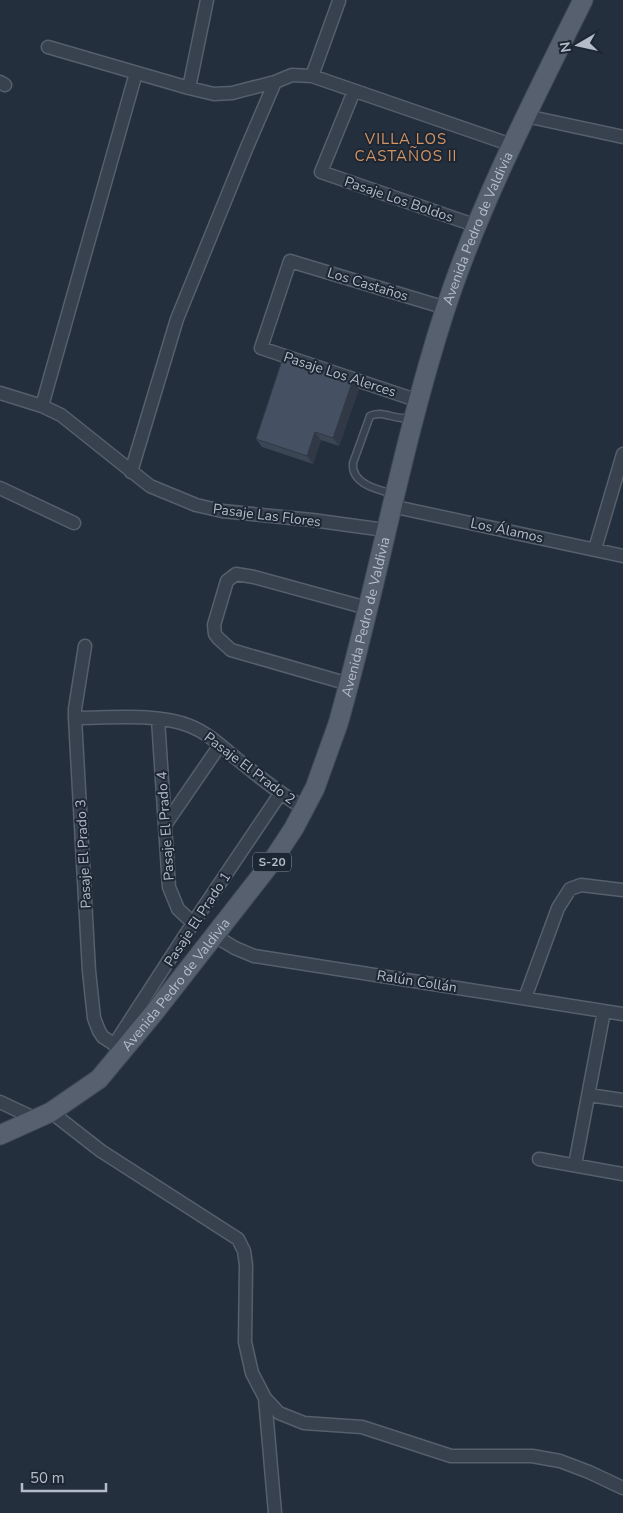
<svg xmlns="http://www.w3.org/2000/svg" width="623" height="1513" viewBox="0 0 623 1513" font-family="'Nunito Sans',sans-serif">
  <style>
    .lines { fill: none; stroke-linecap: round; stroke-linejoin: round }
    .service-casing { stroke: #565f6c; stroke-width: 9 }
    .minor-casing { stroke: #565f6c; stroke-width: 15 }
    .primary-casing { stroke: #414a57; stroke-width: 21 }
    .service { stroke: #38414e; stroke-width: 6 }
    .minor { stroke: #38414e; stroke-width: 12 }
    .primary { stroke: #56606e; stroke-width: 19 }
    .wall { fill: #3b4654 }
    .shaded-wall { fill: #303945 }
    .building { fill: #455162; stroke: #303945 }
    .labels { text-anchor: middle; stroke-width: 4; stroke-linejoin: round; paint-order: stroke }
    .shield { fill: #1d2633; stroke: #878f9c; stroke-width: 1 }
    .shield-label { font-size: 12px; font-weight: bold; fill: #b4bcc9 }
    .street-label { font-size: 14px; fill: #b4bcc9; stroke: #1d2633 }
    .neighbourhood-label { font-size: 15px; letter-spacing: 1px; fill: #d59563; stroke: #1d2633 }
  </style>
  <rect width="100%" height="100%" fill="#242f3e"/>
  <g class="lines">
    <g class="service-casing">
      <path id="service" d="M394 494C378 490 351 484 353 463L370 416C383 409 397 422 411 417"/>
    </g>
    <g class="minor-casing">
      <path id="minor" d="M48 47 189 88 214 94 232 93 275 82
        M312 76 339 1
        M0 82 5 85
        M189 88 207 0
        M354 91 321 172 477 226
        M526 116 623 137
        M0 393 42 406 61 415 150 486 196 505 222 511 312 520 385 530
        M419 401 261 348 290 261 446 308
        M42 406 136 73
        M131 472 177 319 247 147 275 82 292 75 312 76 512 145
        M0 488 74 523
        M391 506 623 556
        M595 549 623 454
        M85 646 75 709V718L89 971 94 1018 99 1031 103 1037 123 1050
        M349 684 231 650 218 638 215 634 214 625 227 581 236 574 254 577 367 608
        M75 718C111 718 157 713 190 726 208 733 222 747 237 759 259 777 281 794 305 809
        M158 719 169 887 178 909 193 923
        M165 825 220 745
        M215 936 235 948 254 956 623 1014
        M525 998 558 908 570 889 581 885 623 890
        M114 1045 193 923 280 794
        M589 1095 623 1100
        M0 1102 36 1119
        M51 1112 101 1151 238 1239 244 1251 246 1265 245 1342 252 1373 265 1398 279 1413 304 1423 362 1427 451 1456H532L560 1461 589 1472 623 1488
        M539 1159 623 1174
        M575 1165 604 1011
        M265 1398 275 1513"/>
    </g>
    <g class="primary-casing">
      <g id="primary">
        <path id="s1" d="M0 1135 51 1112 99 1079 153 1014 271 863 294 828 315 788 338 724C377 587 401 446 445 310 480 203 533 101 583 0"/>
      </g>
    </g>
    <use href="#service" class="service"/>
    <use href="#minor" class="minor"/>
    <use href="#primary" class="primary"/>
  </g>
  <path class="wall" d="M359 389 339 446 321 440 313 464 262 447 256 439Z"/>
  <path class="shaded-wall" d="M353 380 359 389 339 446 333 438Z
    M315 432 321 440 313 464 307 456Z"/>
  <path class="building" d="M283 357 353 380 333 438 315 432 307 456 256 439Z"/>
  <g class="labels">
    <rect class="shield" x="253" y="852.5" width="38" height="19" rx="4"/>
    <g class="shield-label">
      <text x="272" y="866">S-20</text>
    </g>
    <g class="street-label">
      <text transform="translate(399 199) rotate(19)" y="5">Pasaje Los Boldos</text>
      <text dy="5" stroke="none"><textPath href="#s1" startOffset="1061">Avenida Pedro de Valdivia</textPath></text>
      <text transform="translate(368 284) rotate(17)" y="5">Los Castaños</text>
      <text transform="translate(340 374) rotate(18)" y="5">Pasaje Los Alerces</text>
      <text transform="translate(267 515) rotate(7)" y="5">Pasaje Las Flores</text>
      <text transform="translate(507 530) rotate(12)" y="5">Los Álamos</text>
      <text dy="5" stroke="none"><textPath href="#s1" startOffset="656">Avenida Pedro de Valdivia</textPath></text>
      <text transform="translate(250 768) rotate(37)" y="5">Pasaje El Prado 2</text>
      <text transform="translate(165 826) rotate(-94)" y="5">Pasaje El Prado 4</text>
      <text transform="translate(83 854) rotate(-93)" y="5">Pasaje El Prado 3</text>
      <text transform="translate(197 919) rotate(-57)" y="5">Pasaje El Prado 1</text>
      <text transform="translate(417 981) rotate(9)" y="5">Ralún Collán</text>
      <text dy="5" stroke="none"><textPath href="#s1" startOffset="236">Avenida Pedro de Valdivia</textPath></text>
    </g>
    <g class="neighbourhood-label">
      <text x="406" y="144">VILLA LOS<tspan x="406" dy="17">CASTAÑOS II</tspan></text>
    </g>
  </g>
  <g transform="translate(578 45) rotate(261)" stroke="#1d2633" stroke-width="4" paint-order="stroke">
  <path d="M0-4L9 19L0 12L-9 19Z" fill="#b4bcc9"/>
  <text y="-8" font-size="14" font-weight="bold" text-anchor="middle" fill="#b4bcc9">N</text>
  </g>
  <path d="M22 1483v8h84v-8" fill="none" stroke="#b4bcc9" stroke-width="2.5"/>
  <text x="30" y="1483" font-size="15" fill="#b4bcc9" stroke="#1d2633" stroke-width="4" paint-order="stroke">50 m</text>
</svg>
